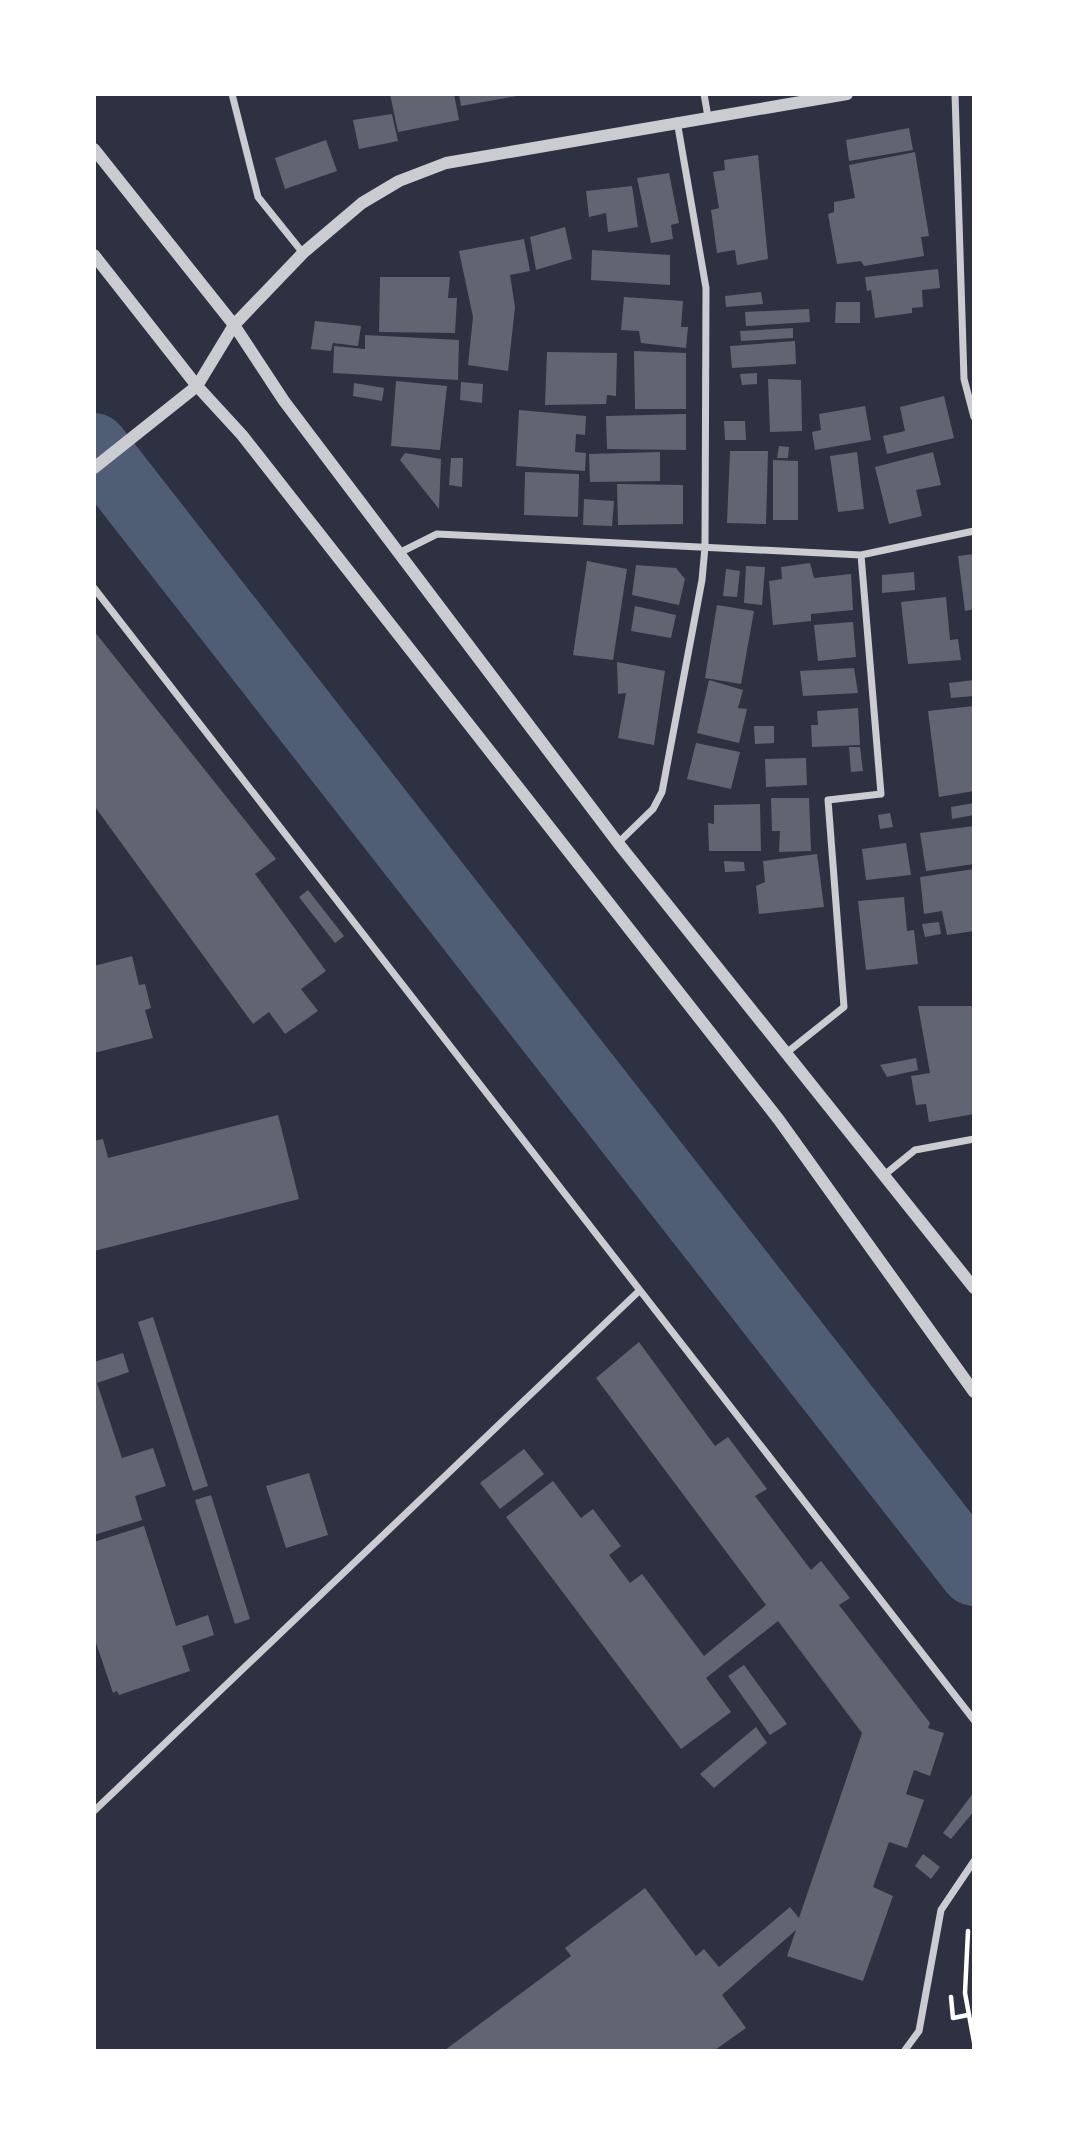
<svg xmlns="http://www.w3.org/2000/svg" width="1068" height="2145" viewBox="0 0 1068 2145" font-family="'Archivo Narrow',sans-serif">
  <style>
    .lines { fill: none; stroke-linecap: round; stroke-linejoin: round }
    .river { stroke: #4f5d75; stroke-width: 68 }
    .building { fill: #626471 }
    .path { stroke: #fff; stroke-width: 4.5 }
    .minor { stroke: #caccd0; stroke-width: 7 }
    .tertiary { stroke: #caccd0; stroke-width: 12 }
  </style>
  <rect width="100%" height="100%" fill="#2d3142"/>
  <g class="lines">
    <path class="river" d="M94 447 974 1572"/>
  </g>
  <path class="building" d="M390 94H454L459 120 398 132Z
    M459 94H517V96L461 106Z
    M392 114 398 141 359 149 353 120Z
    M909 128 913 150 849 161 846 140Z
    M326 140 337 171 285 189 275 158Z
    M915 152 929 236 921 237 924 256 864 266 861 261 837 264 828 214 834 212V202L855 198 849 165Z
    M758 155 768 259 737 265 735 250 717 253 711 210 719 208 713 172 725 170 724 160Z
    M669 173 679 223 671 225 673 239 651 243 637 178Z
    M632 186 638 227 608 232 606 213 589 217 586 191Z
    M565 227 572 259 536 270 530 237Z
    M524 239 530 271 510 275 515 307 508 371 468 365 473 317 459 251Z
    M592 250 670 255V285L591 280Z
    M938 269 940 288 922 290 923 307 912 308V313L875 318 871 290 867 291 865 277Z
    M380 277H450L448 298H457L455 333 379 332Z
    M761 292 763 304 726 307 725 296Z
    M624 297 683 301 681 327H688L686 348 641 343 639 331 621 330Z
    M836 302H860V323H835Z
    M809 309 810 322 746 326 745 312Z
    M315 321 361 326 358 346 333 343 331 351 311 349Z
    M793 328V338L741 341 740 331Z
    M365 335 459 340 458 380 333 373 334 346 365 349Z
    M795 341 796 364 732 368 730 346Z
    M634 351 686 353V409H635Z
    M547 352 617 353 616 396 607 395 606 404 545 405Z
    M757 373V384L742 385 740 374Z
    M768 379 801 380 802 431 770 432Z
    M396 381 447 386 440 450 391 446Z
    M461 382 483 384 482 403 460 400Z
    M354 383 384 388 382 401 353 396Z
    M944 396 954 438 887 454 883 436 905 431 900 407Z
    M865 406 871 440 815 450 812 432 821 430 819 414Z
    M519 410 586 416 585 435 576 434 575 452 586 453 585 471 516 466Z
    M686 414V450L607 449 606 416Z
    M724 421H745L746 440H725Z
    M779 446 789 447 788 458H777Z
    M730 451H768L766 524 727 523Z
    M660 452V481L590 482 589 454Z
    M857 452 864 509 838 512 830 456Z
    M933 452 941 485 916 490 922 516 889 524 875 467Z
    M405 453 441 459 439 509 400 460Z
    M451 458H463L462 487 449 485Z
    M773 460 798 461V520H773Z
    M525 472 579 474 578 517 524 515Z
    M617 484 683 485V524L618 525Z
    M584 499 614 501 612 526 583 525Z
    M974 554V609L965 611 958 556Z
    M587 561 627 569 613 660 573 655Z
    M810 563 814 578 851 574 853 610 811 614V621L773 625 769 581 782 579 781 567Z
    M636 565 676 568 685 579 679 605 632 595Z
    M746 566 765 567 762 605 744 603Z
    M726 569 740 571 737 597 723 596Z
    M914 572 915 590 882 593V575Z
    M946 597 950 640 958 639 961 660 908 664 901 602Z
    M717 605 754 611 741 684 705 678Z
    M635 606 676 615 671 638 631 631Z
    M853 622 856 657 818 661 814 625Z
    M94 631 276 859 255 874 326 971 301 989 318 1011 285 1034 269 1012 253 1024 98 811 94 805Z
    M617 662 665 671 654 745 618 738 626 693 618 694Z
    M854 668 858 693 803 696 800 671Z
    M709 680 743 690 738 708 747 709 739 743 697 733Z
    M974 680V696L951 698 949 683Z
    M974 706V791L939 797 928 711Z
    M858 708 860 745 812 747 811 725H818L817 711Z
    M754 726H774V743L755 744Z
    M696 743 740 752 731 789 687 779Z
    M849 747H860L863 771 851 772Z
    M806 758 807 785 766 787 765 759Z
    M771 798H809L811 851 779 852 780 831H772Z
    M974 803V815L952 819 951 807Z
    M760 804 761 851H709L708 823 714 824V805Z
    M890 813 893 827 880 829 878 815Z
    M974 826V864L926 871 920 833Z
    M906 843 911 875 866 880 862 849Z
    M817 854 824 907 759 914 756 886 765 882 763 861Z
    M724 861 744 862 745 871 725 872Z
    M974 869V931L947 935 942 911 924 914 920 877Z
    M308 890 344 936 335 943 299 897Z
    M904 897 907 931 914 930 918 964 866 970 858 901Z
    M939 922 941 934 925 937 922 924Z
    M132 956 139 985 145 984 151 1008 145 1010 153 1038 94 1053V966Z
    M918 1006H974V1114L929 1122 926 1104 916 1105 911 1076 930 1073Z
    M916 1058 918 1070 887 1077 880 1065Z
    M278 1115 299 1199 94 1251V1141L103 1139 108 1158Z
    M153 1317 208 1486 193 1491 138 1322Z
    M639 1342 715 1446 728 1437 767 1489 755 1496 811 1570 821 1561 850 1598 839 1605 930 1723 928 1728 944 1733 930 1776 914 1770 906 1794 924 1800 907 1848 889 1842 873 1887 893 1896 863 1981 787 1956 796 1930 722 1995 746 2028 715 2050H445L571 1956 565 1948 645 1888 696 1956 704 1949 719 1967 790 1907 799 1918 862 1733 778 1621 706 1678 731 1712 681 1749 506 1517 553 1481 581 1518 593 1509 621 1546 609 1555 630 1583 642 1574 704 1656 766 1605 596 1378Z
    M123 1353 129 1372 97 1383 122 1458 153 1448 166 1486 135 1496 142 1520 94 1535V1362Z
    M524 1449 544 1474 500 1509 480 1483Z
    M309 1473 328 1535 286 1548 266 1486Z
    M211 1495 250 1619 235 1624 195 1500Z
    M144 1526 176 1626 208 1615 214 1635 182 1646 190 1671 119 1695 117 1691 113 1693 94 1637V1542Z
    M744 1665 787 1724 770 1735 728 1676Z
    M756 1727 767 1743 714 1788 700 1774Z
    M974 1792V1811L951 1839 943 1833Z
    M923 1854 940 1867 931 1879 915 1866Z"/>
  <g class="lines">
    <path class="path" d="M968 1931 965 1993 974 2042
      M951 1997 953 2018 968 2015"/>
    <path class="minor" d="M232 94 258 197 303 253
      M704 94 708 117
      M955 94 964 379 974 417
      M399 553 437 534 861 555 974 531
      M94 588 974 1720
      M618 843 653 809 662 792 702 580 705 547 706 288 677 121
      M785 1054 844 1007 828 800 881 794 861 555
      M883 1176 915 1150 974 1139
      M94 1811 639 1291
      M905 2050 919 2031 941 1910 974 1861"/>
    <path class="tertiary" d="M94 149 234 325 284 401 618 843 974 1288
      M94 255 197 386 242 435 779 1120 974 1392
      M94 468 197 386 234 325 303 253 362 203 399 181 446 163 847 94"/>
  </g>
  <rect width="1068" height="2145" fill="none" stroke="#ffffff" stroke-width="192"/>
</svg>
